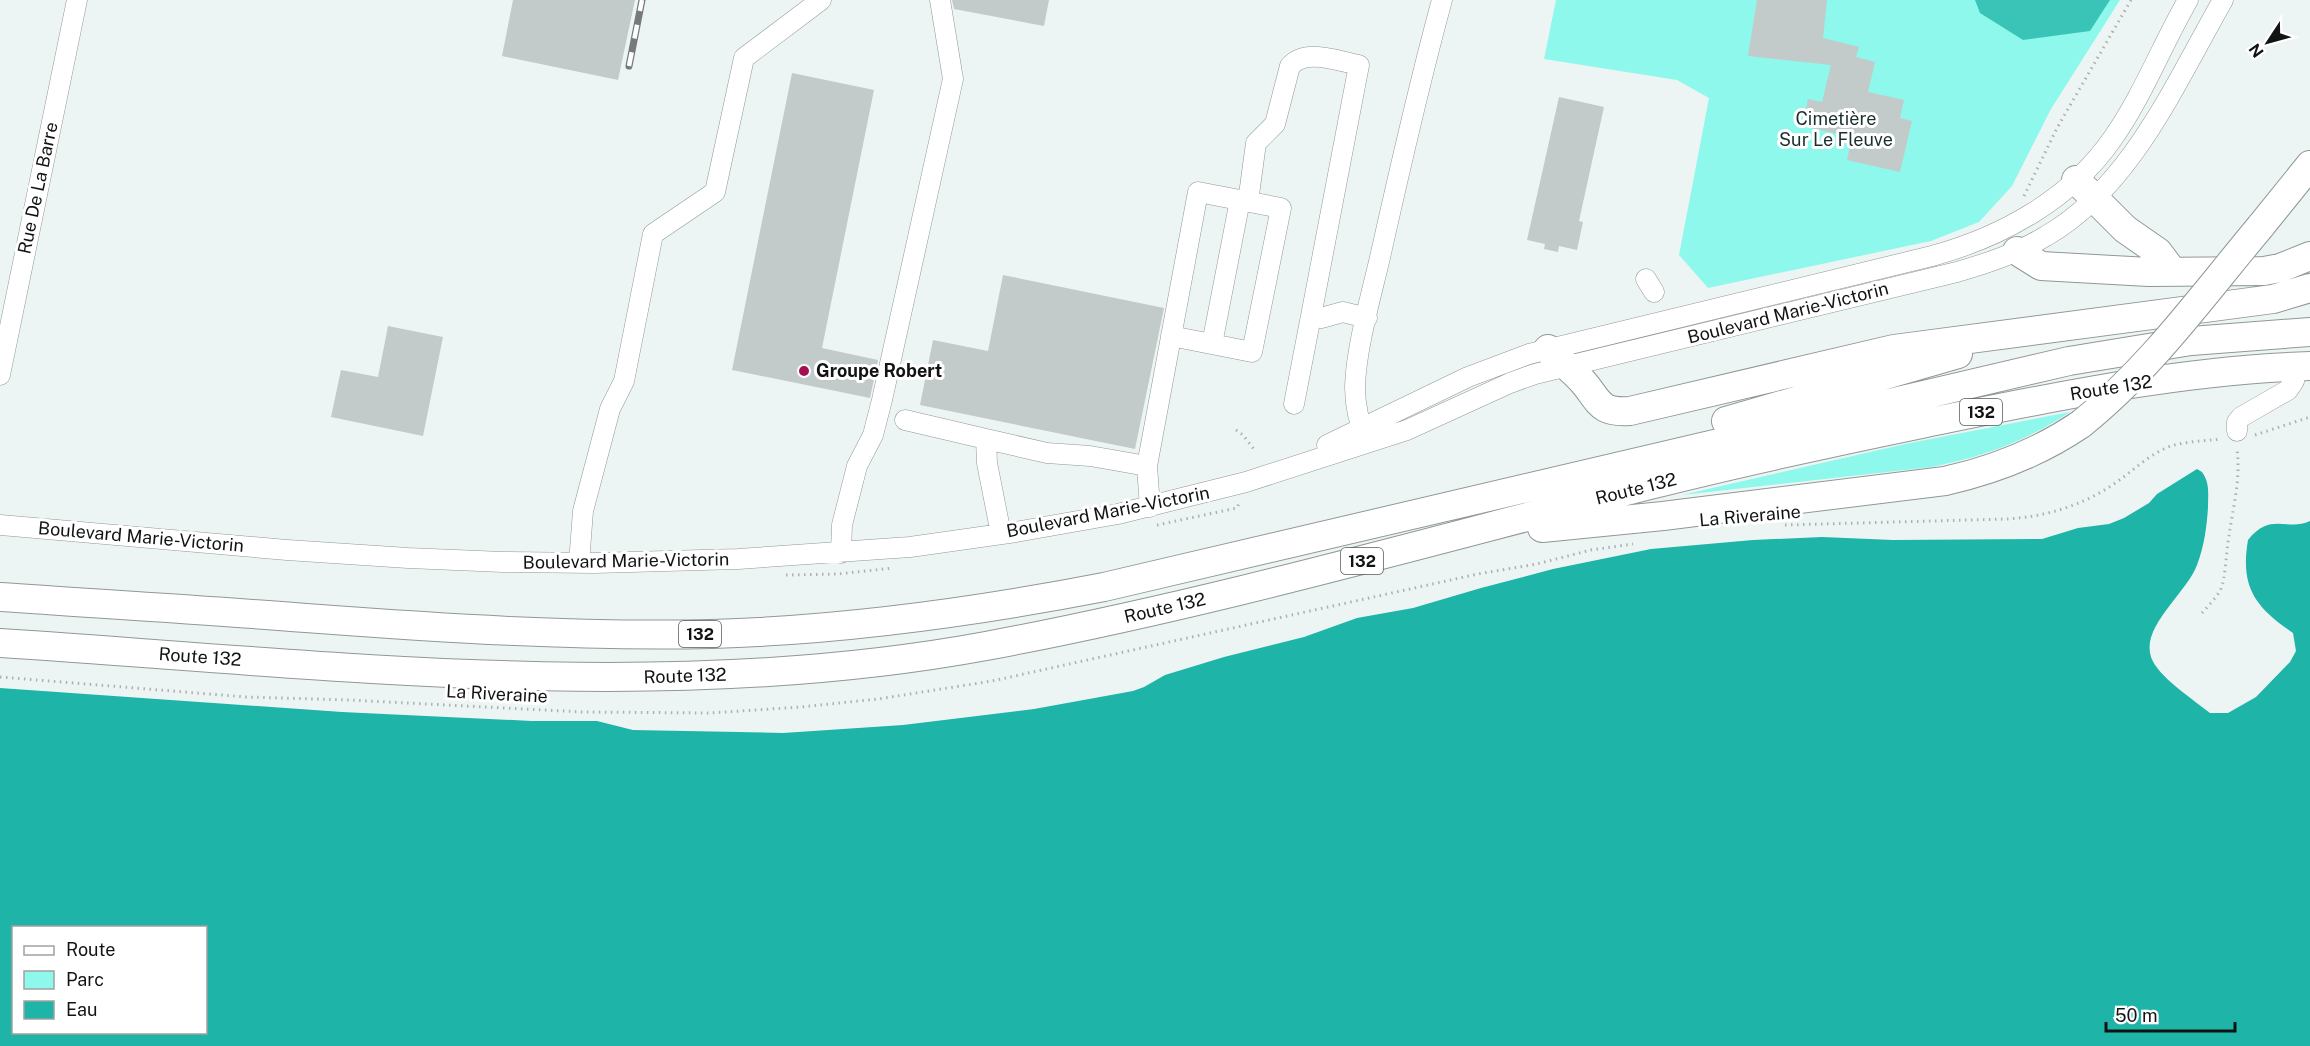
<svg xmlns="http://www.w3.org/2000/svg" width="2310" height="1046" viewBox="0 0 2310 1046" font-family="'Public Sans',sans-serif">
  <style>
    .green { fill: #8ef8ec }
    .forest { fill: #3ac4b8 }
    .water { fill: #1fb4a8; fill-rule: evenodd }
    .building { fill: #c2cbc9 }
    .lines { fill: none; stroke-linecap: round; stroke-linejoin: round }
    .minor-casing { stroke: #909896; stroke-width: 21 }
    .highway-casing { stroke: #909896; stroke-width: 30 }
    .path { stroke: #abb1b0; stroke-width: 3; stroke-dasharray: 1.5 4.5; stroke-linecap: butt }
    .minor { stroke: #fff; stroke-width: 20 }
    .highway { stroke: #fff; stroke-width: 28 }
    .rail-casing { stroke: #767b7a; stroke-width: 7 }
    .rail { stroke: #fff; stroke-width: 4.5; stroke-dasharray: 14; stroke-linecap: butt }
    .highway-bridge-casing { stroke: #909896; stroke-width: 30; stroke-linecap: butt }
    .highway-bridge { stroke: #fff; stroke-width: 28 }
    .poi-dot { fill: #a30f51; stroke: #fff; stroke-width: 2 }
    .labels { text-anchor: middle; stroke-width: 6; stroke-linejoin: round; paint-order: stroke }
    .shield { fill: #fff; stroke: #585a5a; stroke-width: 1.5 }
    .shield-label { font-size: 16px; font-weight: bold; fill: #111413 }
    .park-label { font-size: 18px; fill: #19302d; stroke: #fff }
    .street-label { font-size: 18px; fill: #111413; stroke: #fff }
    .poi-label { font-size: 18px; font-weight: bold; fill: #111413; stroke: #fff; text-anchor: start }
  </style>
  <rect width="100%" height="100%" fill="#edf5f4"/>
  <path class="green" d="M1556 0H2120L2051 109 2012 186 1979 222 1931 241 1708 288 1679 255 1709 98 1677 80 1544 59Z
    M2070 412C2024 442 1986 456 1932 467L1682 495 1905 444Z"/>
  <path class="forest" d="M1975 0H2110L2090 31 2023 40 1980 13Z"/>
  <path class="water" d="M2197 469 2202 472C2210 483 2208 494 2208 507 2207 526 2204 547 2197 565 2186 594 2141 626 2151 657 2157 676 2194 700 2210 713H2228L2256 697 2290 662 2296 651 2293 633C2255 607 2240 587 2248 540 2271 511 2287 532 2310 521V1046H0V688L342 712 532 721H597L633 730 783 733 903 725 1034 709 1133 691 1144 687 1165 675 1224 657 1304 637 1357 618 1413 608 1481 588 1553 569 1651 549 1753 540 1822 537 1893 540 2042 539 2078 528 2109 524 2124 518 2149 503 2157 494ZM14 928H206V1032H14Z"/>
  <path class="building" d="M513 0H635L618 80 502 56Z
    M952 0H1049L1044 26 954 9Z
    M1757 0H1827L1823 38 1859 47 1856 57 1875 62 1868 92 1904 100 1900 118 1912 121 1900 172 1847 160 1852 137 1802 126 1808 99 1822 102 1831 65 1748 56Z
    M792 73 874 90 822 348 878 360 870 398 732 370Z
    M1559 97 1604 107 1579 221 1583 222 1577 250 1559 246 1558 252 1544 249 1545 244 1527 240Z
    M1003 275 1164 308 1135 449 920 405 933 340 988 351Z
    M388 326 443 337 423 436 331 417 341 370 378 377Z"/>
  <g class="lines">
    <g class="minor-casing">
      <path id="minor" d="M1248 202 1256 143 1275 124 1290 66C1306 48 1337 61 1359 65L1311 316
        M1646 279 1654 292
        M1212 344 1240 200
        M0 375 77 0
        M1294 404 1311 316 1321 318 1343 312 1367 318
        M905 420 986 439 987 463 1001 534
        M2237 431V422L2241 417 2288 390 2294 381 2297 367
        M986 439 1047 453 1090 456 1147 466 1150 507
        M1366 440C1359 423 1355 406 1355 387 1356 347 1372 293 1381 253 1400 168 1419 84 1442 0
        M1327 445 1468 377 1529 354 1932 256C2002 237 2071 199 2113 138 2143 95 2162 45 2188 0
        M1147 466 1198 192 1281 208 1252 352 1171 336
        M0 525 287 550 408 558 503 562 594 563 738 559 910 547 1016 532 1118 514 1246 482 1407 430 1510 383 1535 374 1957 272C1988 263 2018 253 2046 236 2131 187 2176 82 2223 0
        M841 553 842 525 857 466 873 435 882 400 953 79 940 0
        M579 563 583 511 610 409 624 381 653 234 715 192 744 58 821 0"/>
    </g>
    <g class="highway-casing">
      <path id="highway" d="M2076 180 2125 229 2158 252 2173 272
        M2260 227 2310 165
        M2017 251 2041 266 2149 272 2264 271 2280 268 2310 256
        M1548 349C1559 360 1573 370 1584 383 1600 402 1599 413 1630 411L1894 349 2273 299 2310 288
        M1726 421 1958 354
        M1542 528 1663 516 1945 481C1994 470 2040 452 2081 424
        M0 597C102 604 204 610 306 618 441 628 576 637 712 634 844 630 975 612 1104 587L2069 361 2191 341 2310 332
        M0 643C328 664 660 706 986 646 1211 604 1430 541 1650 485 1741 462 1834 442 1926 423 2053 397 2180 370 2310 366"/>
    </g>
    <path class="path" d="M2024 196 2057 128 2131 0
      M1236 430 1243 435 1256 452
      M2255 435 2310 417
      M1157 525 1237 508 1240 501
      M1785 525 2006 519C2046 517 2085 505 2118 481 2135 469 2151 453 2171 446 2187 441 2205 441 2221 439
      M786 575 838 574 893 568
      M2202 613C2208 606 2215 599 2220 591 2226 579 2226 551 2229 536 2233 507 2241 479 2237 449
      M0 677 246 697 349 700 583 712 710 713 801 707 878 699 992 681 1478 574 1537 564 1591 550 1633 544"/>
    <use href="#minor" class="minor"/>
    <use href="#highway" class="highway"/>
    <g class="rail-casing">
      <path id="rail" d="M629 66 642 0"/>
    </g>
    <use href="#rail" class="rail"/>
    <g class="highway-bridge-casing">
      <path id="highway-bridge" d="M2081 424C2150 369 2203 295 2260 227"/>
    </g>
    <use href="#highway-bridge" class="highway-bridge"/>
  </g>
  <circle class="poi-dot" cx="804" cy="371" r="6"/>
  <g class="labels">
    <g class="shield">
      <rect x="1960" y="399" width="42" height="26" rx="4.5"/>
      <rect x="1341" y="548" width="42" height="26" rx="4.5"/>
      <rect x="679" y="621" width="42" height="26" rx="4.5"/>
    </g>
    <g class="shield-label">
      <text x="1981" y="418">132</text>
      <text x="1362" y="567">132</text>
      <text x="700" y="640">132</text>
    </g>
    <g class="park-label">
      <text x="1836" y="125">Cimetière<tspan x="1836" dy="21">Sur Le Fleuve</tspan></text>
    </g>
    <g class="street-label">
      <text transform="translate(38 188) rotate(-78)" y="6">Rue De La Barre</text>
      <text transform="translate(1788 313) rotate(-14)" y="6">Boulevard Marie-Victorin</text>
      <text transform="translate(2111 388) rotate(-9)" y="6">Route 132</text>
      <text transform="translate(1636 489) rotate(-14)" y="6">Route 132</text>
      <text transform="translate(1108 512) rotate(-11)" y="6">Boulevard Marie-Victorin</text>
      <text transform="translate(1750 516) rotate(-5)" y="6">La Riveraine</text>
      <text transform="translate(141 537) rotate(5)" y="6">Boulevard Marie-Victorin</text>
      <text transform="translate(626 561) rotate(-1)" y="6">Boulevard Marie-Victorin</text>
      <text transform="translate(1165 608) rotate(-13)" y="6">Route 132</text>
      <text transform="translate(200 657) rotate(4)" y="6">Route 132</text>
      <text transform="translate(685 676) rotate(-2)" y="6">Route 132</text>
      <text transform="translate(497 694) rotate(3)" y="6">La Riveraine</text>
    </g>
    <g class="poi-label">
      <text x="816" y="377">Groupe Robert</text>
    </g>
  </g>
  <rect x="12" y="926" width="195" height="108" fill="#ffffff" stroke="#a0a1a1" stroke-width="1.5"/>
  <rect x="24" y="946" width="30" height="9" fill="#ffffff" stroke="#a0a1a1" stroke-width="1.5"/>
  <text x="66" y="956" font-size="18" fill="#111413">Route</text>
  <rect x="24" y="971" width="30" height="18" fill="#8ef8ec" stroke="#a0a1a1" stroke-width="1.5"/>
  <text x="66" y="986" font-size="18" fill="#111413">Parc</text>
  <rect x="24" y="1001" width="30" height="18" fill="#1fb4a8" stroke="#a0a1a1" stroke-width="1.5"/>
  <text x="66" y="1016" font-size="18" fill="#111413">Eau</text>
  <g transform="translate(2268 42) rotate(234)" stroke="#ffffff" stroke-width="4.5" paint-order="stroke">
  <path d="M0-4.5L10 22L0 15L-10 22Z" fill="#111413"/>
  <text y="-9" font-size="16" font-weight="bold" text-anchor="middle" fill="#111413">N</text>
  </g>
  <path d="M2106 1022v9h129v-9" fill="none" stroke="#111413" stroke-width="3"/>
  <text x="2115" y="1022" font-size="18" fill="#111413" stroke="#ffffff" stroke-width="4.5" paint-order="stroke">50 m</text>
</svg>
